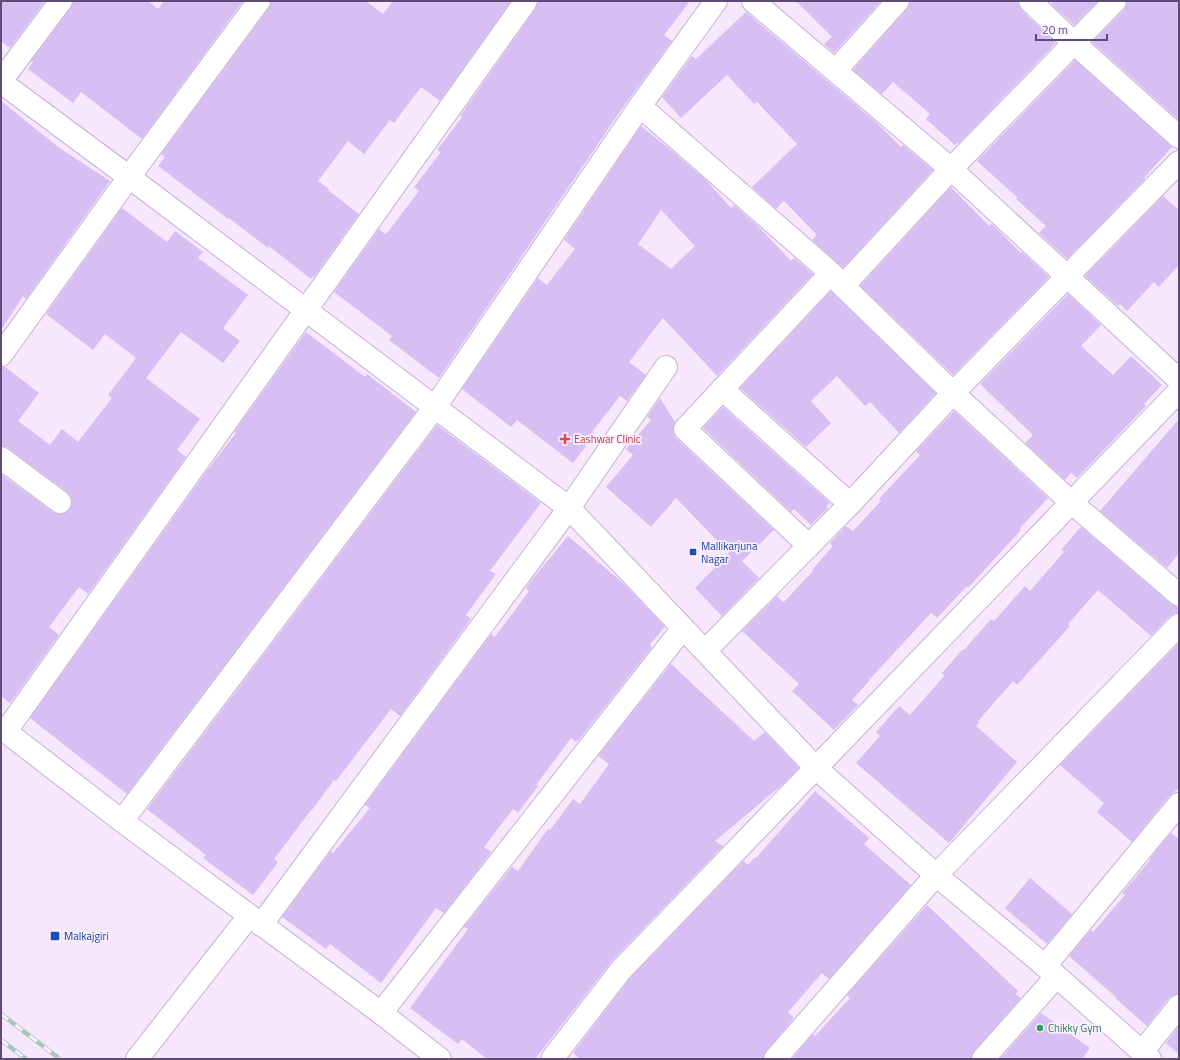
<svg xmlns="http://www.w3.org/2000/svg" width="1180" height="1060" viewBox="0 0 1180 1060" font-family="'Titillium Web',sans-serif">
<rect width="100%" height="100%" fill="#f6e7fd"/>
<g fill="#d7bef3" fill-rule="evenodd">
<path d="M1,1H45L10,48L1,41Z"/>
<path d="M73,1H148L158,9L164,1H243L142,139L81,92L73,103L28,69L33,62L31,61L71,8Z"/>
<path d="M271,1H366L383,14L393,1H511L440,101L421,87L394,123L390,120L364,154L348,141L318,181L329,189L328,190L359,214L314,277L313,276L311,279L269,246L268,248L229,218L228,219L158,166L165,157L161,154L269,8Z"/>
<path d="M538,1H690L664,35L672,41L621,110L439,378L389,340L392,336L334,292L379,229L385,234L387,233L419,191L414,187L441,152L437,150L462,117L460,116L536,8Z"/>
<path d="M796,1H881L834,53L824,44L832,37Z"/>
<path d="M910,1H1017L1021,10L1056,43L958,144L957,143L955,145L926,119L930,114L893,82L882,94L853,70L907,9Z"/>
<path d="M1054,1H1098L1074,25L1051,4Z"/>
<path d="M1127,1H1179V120L1092,42L1124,10L1127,4Z"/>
<path d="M746,12L877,123L901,147L903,145L933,170L843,268L812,240L817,235L784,201L776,209L752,187L797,144L757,102L754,104L727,75L681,118L662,97L692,56L696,59Z"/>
<path d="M1075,60L1172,147L1144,178L1145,179L1067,259L1039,233L1046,226L1016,199L1018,198L977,161Z"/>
<path d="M1,101L58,147L110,181L26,299L23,296L1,330Z"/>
<path d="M641,126L665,145L706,180L731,208L734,205L758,226L791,261L794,258L813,274L717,376L663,318L629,362L646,375L627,401L620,396L592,432L595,434L573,463L517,420L511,427L462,389L538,278L547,285L575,249L564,240ZM661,210L695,246L671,269L638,244Z"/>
<path d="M951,187L989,226L992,224L1021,253L1022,252L1049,277L953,375L860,286Z"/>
<path d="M1163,196L1179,210V265L1159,287L1154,282L1127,311L1120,304L1118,306L1085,276Z"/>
<path d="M122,208L167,242L175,231L203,252L198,258L248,295L223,328L240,341L223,363L181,332L146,378L200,419L177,450L186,457L88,594L79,587L49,627L59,635L10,703L1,696V474L53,512L59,514L65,513L70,509L72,503L71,497L67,492L8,448L1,446V367H5L39,393L18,421L50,445L62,429L78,442L112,398L108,395L136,358L105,334L93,350L46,314Z"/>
<path d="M831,291L936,393L899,433L870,402L865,406L837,376L811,401L831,423L806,447L740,388Z"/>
<path d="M1068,294L1101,325L1081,346L1113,375L1131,356L1162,385L1144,404L1146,406L1077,478L1071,473L1065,480L1025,443L1033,435L980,384Z"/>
<path d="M306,332L365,377L367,374L416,412L127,794L30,718L206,472L236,433L234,432Z"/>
<path d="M660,398L675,422L673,427V432L676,438L774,530L742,561L759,578L722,616L695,588L729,553L676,498L651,527L606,487L633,455L626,449L651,420L647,417Z"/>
<path d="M723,407L830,503L826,507L828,508L811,525L794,509L791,512L703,428Z"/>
<path d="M954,411L1048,498L1020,528L1021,530L968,588L967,586L937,618L931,613L869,680H870L852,700L858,705L834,730L792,691L799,684L742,631L777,596L783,602L786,600L813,571L812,570L833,546L830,543L846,526L853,531L881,501L879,499L920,455L916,451Z"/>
<path d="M1179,419V553L1167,568L1100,511Z"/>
<path d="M437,425L541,503L490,571L496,574L466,615L471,619L400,716L391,709L336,781L334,780L312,810H311L274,859L278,862L253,895L203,858L206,855L147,809Z"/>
<path d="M1081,527L1171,604L1177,607L1179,609V613H1175L1170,616L1151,636L1098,590L1068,624L1070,626L1017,685L1013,681L978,721L979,722L976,726L1017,762L949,843L856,763L880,736L876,732L899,706L910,715L944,676L942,673L963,649L964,650L991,619L994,621L1025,586L1030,591L1064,552L1061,550Z"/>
<path d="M568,536L624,584L665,627L650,644L652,647L578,741L577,740L576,742L571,738L536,785L538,786L518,813L513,809L484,847L491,852L444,913L436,908L381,983L330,944L326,949L282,917L331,851L333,853L370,808L365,805L491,634L495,637L529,591L526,588L530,582Z"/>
<path d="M1179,643V788L1169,796L1132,842L1097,812L1104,803L1060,765Z"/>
<path d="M671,664L754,741L765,732L799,768L783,784L715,841L723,846L612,961L535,1059H487L462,1039L458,1044L410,1008L468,929L464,927L512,867L518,871L548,829L550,830L573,799L580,804L609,764L598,756Z"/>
<path d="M815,791L869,838L864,844L911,885L829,979L822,973L788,1012L794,1018L766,1051L763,1059H580L573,1053L630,978L743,861L748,865L755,857L756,858Z"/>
<path d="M1171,833L1179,839V994L1174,995L1169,998L1147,1026L1116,999L1117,998L1069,956L1091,930L1093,932L1125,895L1122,893L1151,859L1150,858Z"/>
<path d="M1030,878L1072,914L1047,944L1005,908Z"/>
<path d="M927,905L1018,991L1015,994L1021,998L974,1051L971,1059H792L813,1034L815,1036L850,998L847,995Z"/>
<path d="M1041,1013L1090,1048L1082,1059H1000Z"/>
<path d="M1179,1026V1054L1166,1043Z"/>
</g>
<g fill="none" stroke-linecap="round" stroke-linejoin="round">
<defs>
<g id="street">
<path d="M753,1L951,169L1179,380"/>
<path d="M1030,1L1074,43L1179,137"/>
<path d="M1115,1L951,169L843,286L953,393L1072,503L1179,595"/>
<path d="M836,70L898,1"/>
<path d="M1,81L61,1"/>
<path d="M1,82L129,177L569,508L816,768L936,875L1045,966L1150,1059"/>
<path d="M640,106L831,273L841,284"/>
<path d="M1,355L129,177L259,1"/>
<path d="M722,389L850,504"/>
<path d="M1,458L60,502"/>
<path d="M809,546L685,429L831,273"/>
<path d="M705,651L850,504L953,393L1179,162"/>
<path d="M1,728L122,821L381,1013L440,1059"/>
<path d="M6,731L526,1"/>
<path d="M122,821L435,407L640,106L716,1"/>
<path d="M261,925L569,508L666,367"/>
<path d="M1045,966L1179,804"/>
<path d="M381,1013L683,628"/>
<path d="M1142,1052L1179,1006"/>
<path d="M137,1059L249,916"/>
<path d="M552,1059L621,970L1179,391"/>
<path d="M775,1059L936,875L1179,625"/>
<path d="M983,1059L1056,977"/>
</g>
</defs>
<use href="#street" stroke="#c4b2d4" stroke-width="24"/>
<use href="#street" stroke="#fff" stroke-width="22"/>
<defs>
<g id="rail">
<path d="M1,1014L60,1059"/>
<path d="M1,1040L26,1059"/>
</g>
</defs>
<use href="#rail" stroke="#a5c7ba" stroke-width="4.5"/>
<use href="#rail" stroke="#faeeff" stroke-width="3" stroke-dasharray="9" stroke-linecap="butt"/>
</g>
<path fill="#e0444e" stroke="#faeeff" stroke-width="1.5" d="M563 433h4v4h4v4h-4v4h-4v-4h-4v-4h4z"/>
<g fill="#1a4fb4" stroke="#faeeff" stroke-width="1.5">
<rect x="689" y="548" width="8" height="8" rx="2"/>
<rect x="50" y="931" width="10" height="10" rx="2"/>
</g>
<circle fill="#2e9e5b" stroke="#faeeff" stroke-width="1.5" cx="1040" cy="1028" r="4"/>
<g text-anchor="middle" stroke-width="3.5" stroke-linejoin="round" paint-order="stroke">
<g font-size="11" fill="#be3a42" stroke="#faeeff" text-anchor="start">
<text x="574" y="443">Eashwar Clinic</text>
</g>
<g font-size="11" fill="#164399" stroke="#faeeff" text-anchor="start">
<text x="701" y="550">Mallikarjuna<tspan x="701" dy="13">Nagar</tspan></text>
<text x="64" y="940">Malkajgiri</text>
</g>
<g font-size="11" fill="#27864d" stroke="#faeeff" text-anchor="start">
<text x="1048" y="1032">Chikky Gym</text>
</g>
</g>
<rect width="1180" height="1060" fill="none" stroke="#5e4b77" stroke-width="4"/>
<path d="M1036 34v6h71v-6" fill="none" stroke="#5e4b77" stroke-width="2"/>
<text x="1042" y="34" font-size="12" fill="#5e4b77" stroke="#faeeff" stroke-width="3" paint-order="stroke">20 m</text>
</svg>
